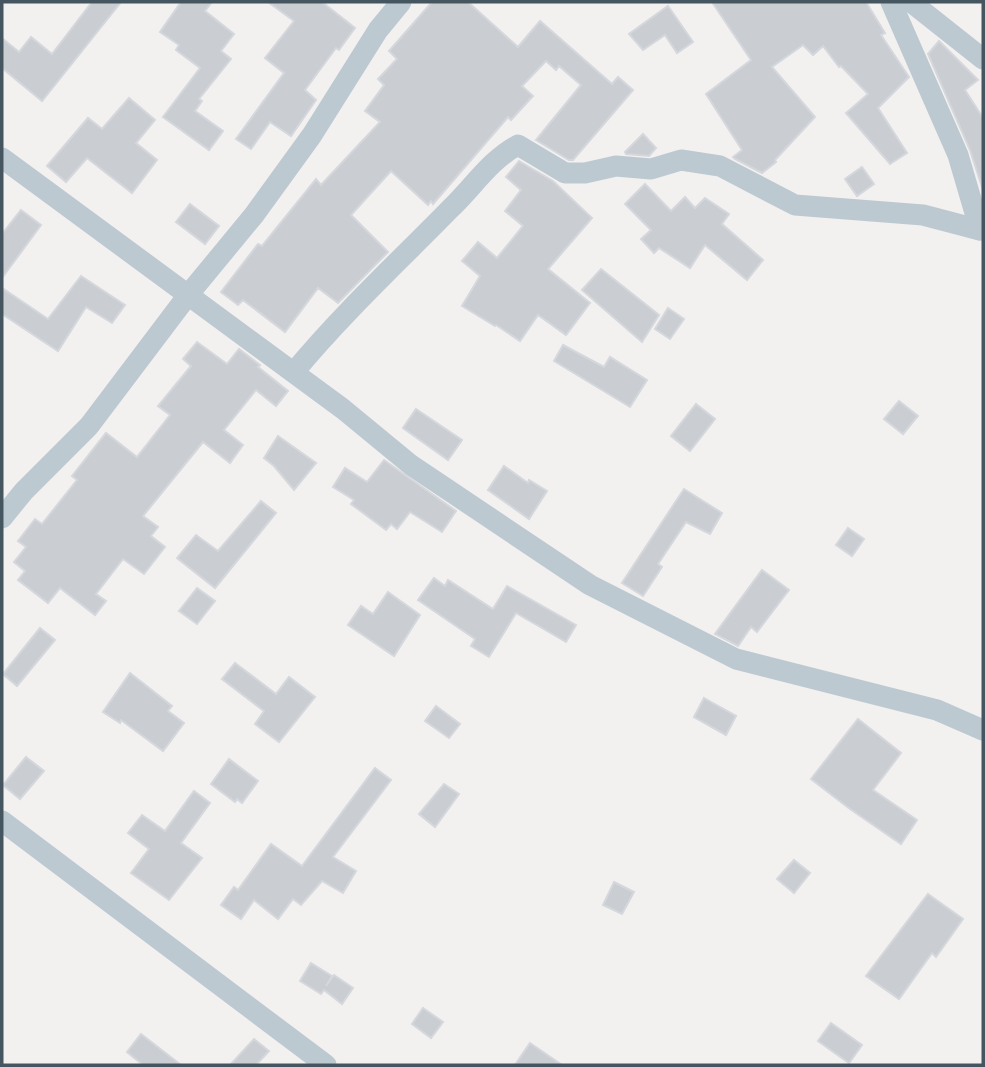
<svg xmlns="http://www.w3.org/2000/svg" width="985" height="1067" viewBox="0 0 985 1067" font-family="Manrope,sans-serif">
<rect width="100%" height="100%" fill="#f3f0f0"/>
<g fill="#caced3" stroke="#d4d7dc" stroke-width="2">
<path d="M92,2H121L42,101L2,68V38L19,52L31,37L52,54Z"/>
<path d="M181,2H212L205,11L234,34L221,51L231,59L199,99L202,101L195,111L223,131L209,150L163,117L200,68L176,50L179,45L160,32Z"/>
<path d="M268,2H322L355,28L339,50L336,48L305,90L316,100L291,136L270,122L251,149L236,139L284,73L265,58L294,21Z"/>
<path d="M432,2H468L518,47L540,21L612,84L618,77L633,90L573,160H569L536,140L581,85L559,66L556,70L546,61L522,86L533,96L511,120L508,117L433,204L431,201L428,205L391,171L351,215L388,252L338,303L318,288L285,332L243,300L238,305L221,292L258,244L262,246L316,179L321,185L380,122L365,111L384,85L378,79L397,59L389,51Z"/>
<path d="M712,2H866L885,33L881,35L909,77L878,108L907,153L890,164L846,113L868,94L841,66L839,67L823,46L813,55L803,45L772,67L815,117L775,160L776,162L762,173L735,159L733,157L742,150L706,94L751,60Z"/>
<path d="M668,6L693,42L677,53L665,35L643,50L629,34Z"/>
<path d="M939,41L978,80L965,90L983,118V190L970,150L928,54Z"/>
<path d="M129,98L155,120L136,143L157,160L132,193L87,158L66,182L47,166L88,118L102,129Z"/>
<path d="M643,134L656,148L649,156L626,154L625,152Z"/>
<path d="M519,161L553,181L592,218L548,269L590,303L566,335L538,315L520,341L496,325L495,326L462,306L480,276L462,261L478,242L497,258L523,226L505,211L521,190L506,177Z"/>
<path d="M862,167L874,184L857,196L845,179Z"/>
<path d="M645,184L671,211L685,197L695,208L705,198L729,214L722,224L763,260L747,280L705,245L690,268L659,248L654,253L641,239L651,230L625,204Z"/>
<path d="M190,204L219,226L205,244L176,222Z"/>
<path d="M21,210L41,225L2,278V234Z"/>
<path d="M601,269L659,315L642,342L582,290Z"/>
<path d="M81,276L125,305L112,323L86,307L58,351L2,314V288L48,319Z"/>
<path d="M668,308L684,319L670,339L655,329Z"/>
<path d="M197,342L227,364L239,349L260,365L258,367L288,391L276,406L256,390L224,430L243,445L230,463L203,442L143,516L158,527L151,536L165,547L144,574L123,559L96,594L106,601L95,615L60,588L48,603L18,580L25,571L14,562L26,547L18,541L35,519L42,524L77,480L72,476L106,433L137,457L170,415L158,406L191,366L183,359Z"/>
<path d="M563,345L604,367L610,357L647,380L630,407L554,361Z"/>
<path d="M899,401L918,416L903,434L884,419Z"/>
<path d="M696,404L715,419L690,451L671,436Z"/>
<path d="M416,409L462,440L448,460L403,428Z"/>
<path d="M278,436L316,463L294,490L274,466L264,458Z"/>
<path d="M384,460L456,511L442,532L410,512L397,529L391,524L386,530L351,504L354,500L333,487L345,468L367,482Z"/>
<path d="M504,466L528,483L529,480L547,491L529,519L488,490Z"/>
<path d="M684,489L722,513L710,534L686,522L658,564L662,567L643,596L622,583Z"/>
<path d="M261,501L276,513L215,588L177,558L196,535L218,551Z"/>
<path d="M848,528L864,539L852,556L836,545Z"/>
<path d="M762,570L789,590L757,632L751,627L738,646L715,634Z"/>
<path d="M434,578L445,586L448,580L493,609L507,586L576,625L566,642L516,613L489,657L471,646L475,639L418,600Z"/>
<path d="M197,588L215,601L197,624L179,611Z"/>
<path d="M388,592L420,615L394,656L348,625L361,606L373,614Z"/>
<path d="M40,628L55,640L17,686L3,674Z"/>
<path d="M235,663L276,694L289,677L315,697L279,742L255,724L264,711L222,679Z"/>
<path d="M130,673L172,706L168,711L184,723L163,751L121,720L120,723L103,712Z"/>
<path d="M704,698L736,716L726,735L694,717Z"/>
<path d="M436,706L460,724L449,738L425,721Z"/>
<path d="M858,719L901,753L873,790L917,820L901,844L850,809L811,779Z"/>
<path d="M26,757L44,771L20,799L3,785Z"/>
<path d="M229,759L258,781L242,803L237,799L235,802L211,784Z"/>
<path d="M375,768L391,780L333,857L356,871L343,893L322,881L301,905L293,899L278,919L254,900L241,919L221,905L234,887L238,890L271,844L302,866Z"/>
<path d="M444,784L459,794L435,827L419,814Z"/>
<path d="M194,791L210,803L181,843L202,858L169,900L131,873L149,849L128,833L142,815L165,831Z"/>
<path d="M794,860L810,873L794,893L777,879Z"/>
<path d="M614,882L634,892L622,914L603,905Z"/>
<path d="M928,894L963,919L936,957L932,953L899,999L866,976Z"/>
<path d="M311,963L332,976L326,986L334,975L353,988L342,1004L324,990L321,994L300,981Z"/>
<path d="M423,1008L443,1022L431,1038L412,1024Z"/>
<path d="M831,1023L862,1045L849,1063L818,1041Z"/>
<path d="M141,1034L181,1065H143L127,1052Z"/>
<path d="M254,1039L269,1051L256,1065H230Z"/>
<path d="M530,1043L562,1065H515Z"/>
</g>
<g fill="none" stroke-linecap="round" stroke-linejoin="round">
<g stroke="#bcc9d1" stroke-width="21">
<path d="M891,2L958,155L980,230"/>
<path d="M911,2L983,59"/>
<path d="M2,158L343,409L411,465L590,585L736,659L937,710L983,730"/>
<path d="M294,372C342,314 398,262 451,208C473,187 491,159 518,145L565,173H585L616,166L651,169L681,160L720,166L795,205L923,215L980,230L983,228"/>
<path d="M2,518L24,491L89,426L188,295L254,215L312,135L378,30L401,2"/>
<path d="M2,821L326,1065"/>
</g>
</g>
<rect width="985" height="1067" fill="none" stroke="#465660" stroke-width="7"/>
</svg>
